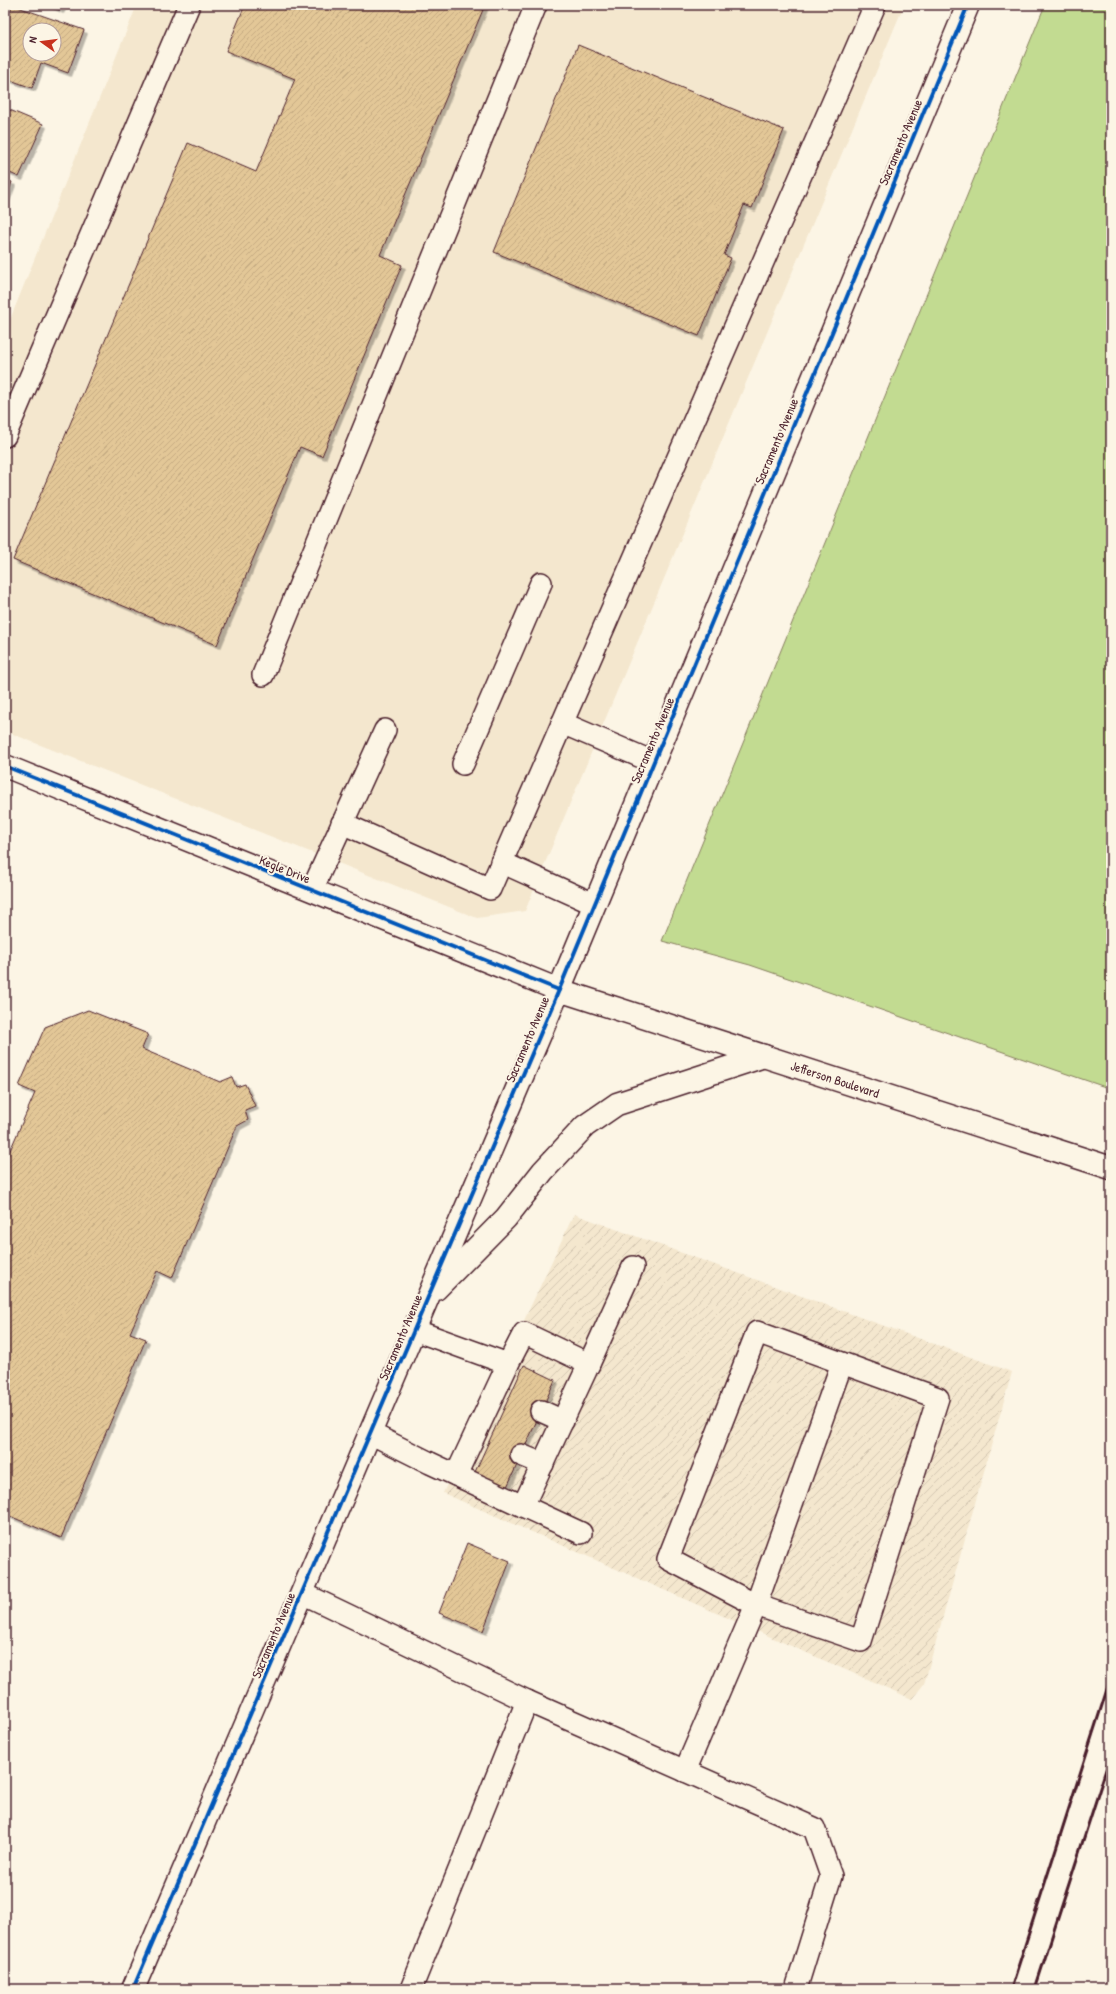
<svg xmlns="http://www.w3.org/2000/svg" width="1116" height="1994" viewBox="0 0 1116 1994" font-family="'Patrick Hand',sans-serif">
<defs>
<pattern id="industrial-furrows" width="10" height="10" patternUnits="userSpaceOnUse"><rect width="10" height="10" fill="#f4e7ce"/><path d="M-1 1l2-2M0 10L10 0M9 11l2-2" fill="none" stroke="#d3c6b1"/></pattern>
<pattern id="building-hatch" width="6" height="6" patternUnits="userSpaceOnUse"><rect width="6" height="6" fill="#e3c797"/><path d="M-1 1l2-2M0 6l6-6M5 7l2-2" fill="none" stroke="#c4aa82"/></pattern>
<filter id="shadow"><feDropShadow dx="3.5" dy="3.5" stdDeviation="0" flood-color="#0004"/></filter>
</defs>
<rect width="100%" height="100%" fill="#fcf5e5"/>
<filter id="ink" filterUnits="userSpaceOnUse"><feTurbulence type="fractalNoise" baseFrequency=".025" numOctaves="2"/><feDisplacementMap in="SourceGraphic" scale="8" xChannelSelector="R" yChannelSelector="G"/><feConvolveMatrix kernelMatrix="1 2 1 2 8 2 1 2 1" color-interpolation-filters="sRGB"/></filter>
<g filter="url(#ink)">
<path fill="#f4e7ce" d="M137,5H904L525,911L477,918L5,731V332Z"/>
<path fill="url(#industrial-furrows)" d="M574,1214L1012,1372L924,1684L912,1699L443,1493Z"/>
<path fill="#c2db91" stroke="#867d5e" d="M1045,5H1111V1089L750,965L662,941Z"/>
<g fill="url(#building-hatch)" stroke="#4a1f2b" fill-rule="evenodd" filter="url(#shadow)">
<path d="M12,5L84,30L68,73L41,63L32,88L5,78V17L8,18ZM30,30H54V54H30Z"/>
<path d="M49,5H63L60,10Z"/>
<path d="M245,5H485L380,255L402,265L322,456L300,447L217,645L13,560L188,143L256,172L295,79L226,51Z"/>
<path d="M578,45L784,130L752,208L744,205L724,255L731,258L699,336L494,252Z"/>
<path d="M5,108L43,124L19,177L5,171Z"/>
<path d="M5,180L12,182L5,201Z"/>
<path d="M88,1010L148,1034L142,1049L220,1082L232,1077L236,1087L245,1084L255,1106L245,1110L248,1120L237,1126L172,1278L157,1271L130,1333L146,1339L61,1538L5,1514V1162L35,1093L19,1086L45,1027Z"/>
<path d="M524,1365L555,1380L507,1487L475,1472Z"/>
<path d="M467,1543L510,1561L483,1631L439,1613Z"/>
</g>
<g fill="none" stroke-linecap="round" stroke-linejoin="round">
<defs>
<g id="service">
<path d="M5,436L189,5"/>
<path d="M263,675L536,5"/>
<path d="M562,723L653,762"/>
<path d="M463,764L541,583"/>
<path d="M342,823L490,889L875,5"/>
<path d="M501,862L594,904"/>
<path d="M312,890L385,730"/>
<path d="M414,1330L508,1364L524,1333L589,1364L523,1506"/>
<path d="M589,1364L633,1267"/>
<path d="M541,1411L563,1421"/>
<path d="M370,1433L430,1463L581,1533"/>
<path d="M521,1455L543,1464"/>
<path d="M456,1475L508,1364"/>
<path d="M302,1593L527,1701L814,1828L831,1876L796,1989"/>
<path d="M685,1771L756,1605L861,1641L938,1398L757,1332L668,1559L756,1605L842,1363"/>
<path d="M411,1989L527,1701"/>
</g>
<path id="tertiary" d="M5,766L559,990"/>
<g id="secondary">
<path d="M559,990L1111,1168"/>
<path d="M436,1289L506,1218L543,1171L585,1126L617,1104L764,1056"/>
<path d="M133,1989L559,990L968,5"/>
</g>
</defs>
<use href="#service" stroke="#4a1f2b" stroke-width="24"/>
<use href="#tertiary" stroke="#4a1f2b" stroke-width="25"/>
<use href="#secondary" stroke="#4a1f2b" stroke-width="25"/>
<use href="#service" stroke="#fcf5e5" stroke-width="21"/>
<use href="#tertiary" stroke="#fcf5e5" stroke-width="22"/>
<use href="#secondary" stroke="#fcf5e5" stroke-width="22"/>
<g stroke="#4a1f2b" stroke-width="3">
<path d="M1011,1989L1111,1677"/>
<path d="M1035,1989L1111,1754"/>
</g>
<defs>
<g id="cycleway">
<path d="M5,766L559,990"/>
<path d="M133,1989L559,990L968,5"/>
</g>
</defs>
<use href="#cycleway" stroke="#fcf5e5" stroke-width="6"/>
<use href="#cycleway" stroke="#0057b8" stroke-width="4"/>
</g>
</g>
<g text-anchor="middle" stroke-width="4" stroke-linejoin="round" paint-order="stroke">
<g font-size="13" fill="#4a1f2b" stroke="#fcf5e5">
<text transform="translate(900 142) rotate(-67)" y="5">Sacramento Avenue</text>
<text transform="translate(776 441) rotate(-67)" y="5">Sacramento Avenue</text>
<text transform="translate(652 740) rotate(-67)" y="5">Sacramento Avenue</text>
<text transform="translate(285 869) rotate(22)" y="5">Kegle Drive</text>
<text transform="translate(527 1039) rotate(-67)" y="5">Sacramento Avenue</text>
<text transform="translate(835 1079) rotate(18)" y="5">Jefferson Boulevard</text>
<text transform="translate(400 1337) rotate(-67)" y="5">Sacramento Avenue</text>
<text transform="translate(273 1635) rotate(-67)" y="5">Sacramento Avenue</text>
</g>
</g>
<rect width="1116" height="1994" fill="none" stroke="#fcf5e5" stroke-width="20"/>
<rect x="10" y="10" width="1096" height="1974" fill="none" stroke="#4a1f2b" stroke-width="1.5" filter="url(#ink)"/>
<g transform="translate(42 42) rotate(284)"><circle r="19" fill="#fcf5e5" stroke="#b59f9b"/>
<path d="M0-3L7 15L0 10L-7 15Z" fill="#c8321e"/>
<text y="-6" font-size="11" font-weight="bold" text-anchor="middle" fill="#4a1f2b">N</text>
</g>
</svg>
